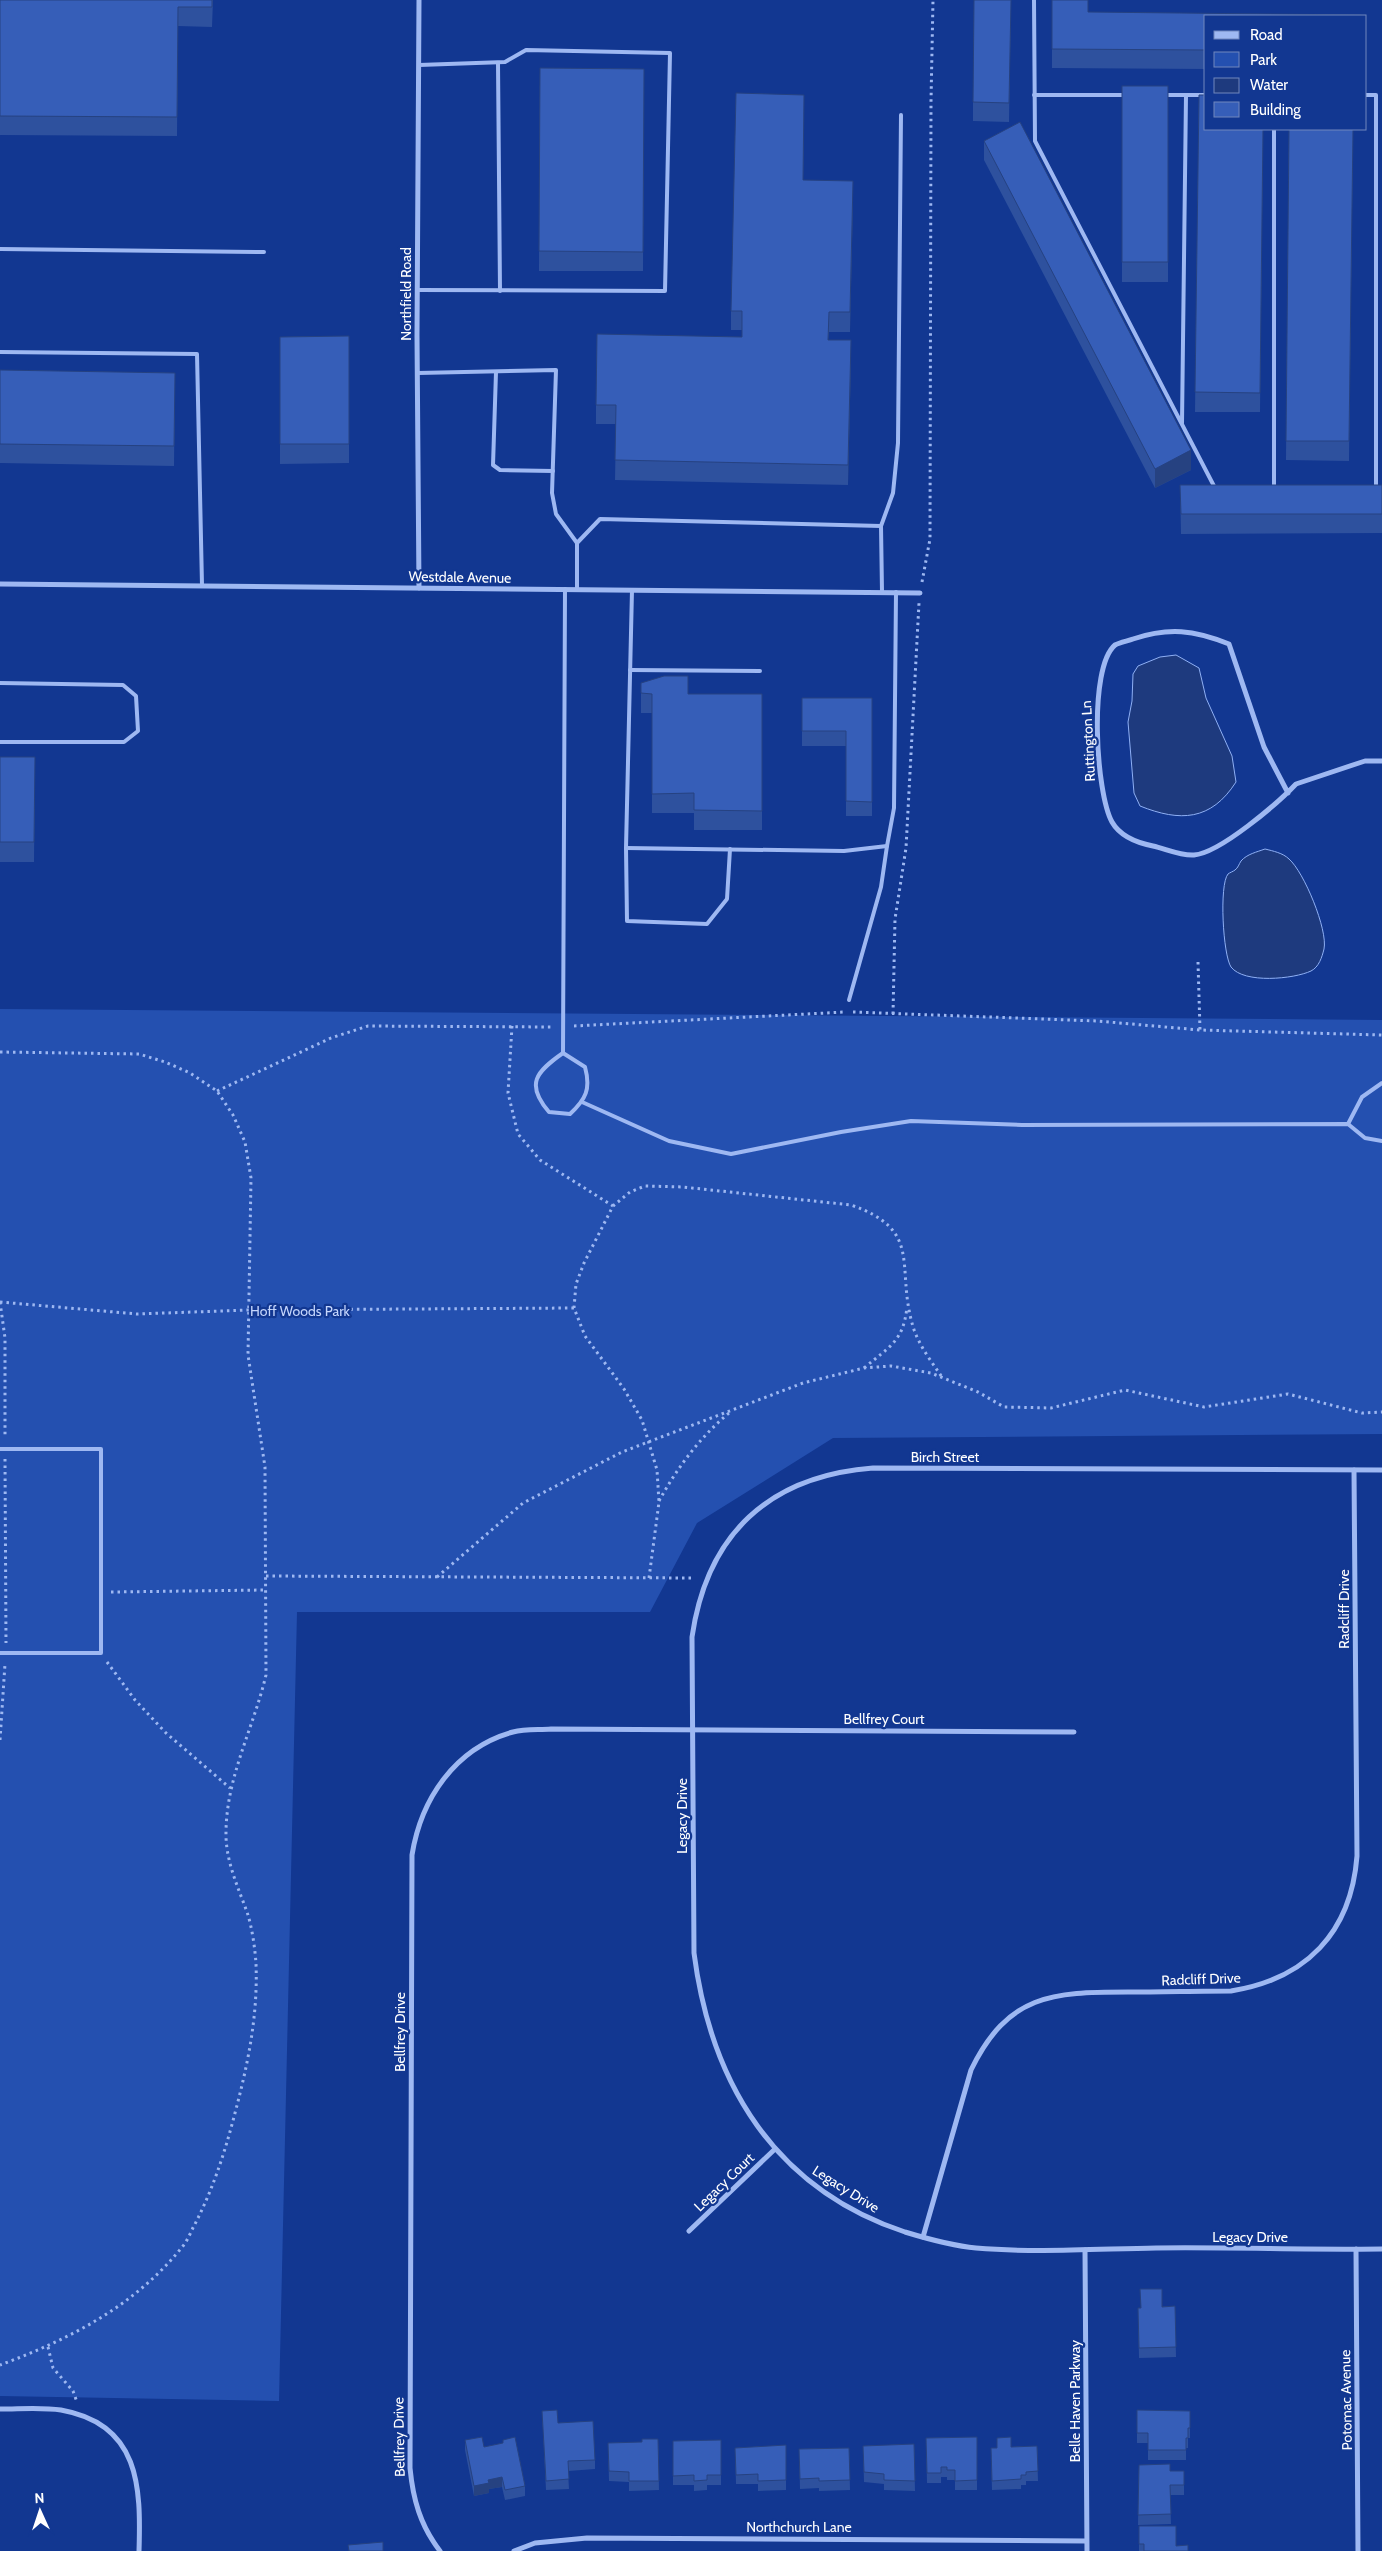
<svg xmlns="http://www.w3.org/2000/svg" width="1382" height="2551" viewBox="0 0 1382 2551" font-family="Cabin,sans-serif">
<rect width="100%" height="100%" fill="#123791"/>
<path fill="#2450b0" d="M0,1009L1382,1020V1434L833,1438L697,1523L650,1612H297L279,2401L0,2396Z"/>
<g fill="#1e3a7e" stroke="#8fb0f5">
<path d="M1176,655L1199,668L1206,698L1232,756L1236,782C1211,821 1180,822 1140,806L1134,793L1128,722L1132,701L1133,674L1138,666L1160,657Z"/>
<path d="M1265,849C1273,851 1283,853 1289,859C1304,872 1328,930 1324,949C1322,957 1319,967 1311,971C1294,979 1244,984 1231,967C1223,955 1219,885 1228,874C1229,873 1234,871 1235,870C1238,868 1239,864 1241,861C1247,854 1257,852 1265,849Z"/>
</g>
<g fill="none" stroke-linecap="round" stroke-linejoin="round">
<g stroke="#9eb8f2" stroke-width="3" stroke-dasharray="2.5 4" stroke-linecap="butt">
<path d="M922,582L930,539L931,101L933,0"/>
<path d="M1198,962L1200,1030"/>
<path d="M853,1012L1097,1021L1200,1030L1382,1035"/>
<path d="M893,1014L895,919L906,848L919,603"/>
<path d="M512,1026L508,1093L518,1134L540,1160L613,1206"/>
<path d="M574,1026L845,1012"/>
<path d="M0,1052L139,1054L165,1062L190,1073L217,1091L233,1115L245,1142L251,1178L248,1355L265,1467L266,1675C253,1730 225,1779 226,1837C227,1864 238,1887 247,1912C252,1927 255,1948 256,1964C258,2015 248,2064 235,2113C225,2152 213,2189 195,2224C191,2231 188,2240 183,2246C135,2306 70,2339 0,2365"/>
<path d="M217,1091L331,1038L368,1026L553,1027"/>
<path d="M0,1302L137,1314L249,1310L574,1308"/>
<path d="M0,1302L5,1338V1438"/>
<path d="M864,1368C890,1346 903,1342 907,1307"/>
<path d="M5,1459L6,1643"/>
<path d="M659,1501C677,1468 700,1437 729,1413"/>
<path d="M266,1576L695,1578"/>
<path d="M437,1577L523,1503L622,1452L803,1383L864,1368L891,1366L931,1373L978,1392L1004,1407L1051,1408L1125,1390L1204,1407L1288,1394L1362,1413L1382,1412"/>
<path d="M649,1578L659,1502L657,1470L642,1420L624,1389L585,1336L574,1308L576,1284L584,1263L613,1206L630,1192L645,1186L683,1187L851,1205C923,1230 896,1265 912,1323C917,1343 931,1361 942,1377"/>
<path d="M111,1592L265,1590"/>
<path d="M107,1662L135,1700L166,1733L230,1788"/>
<path d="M0,1740L5,1664"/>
<path d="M48,2347L53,2368L73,2391L77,2402"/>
</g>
<g stroke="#9eb8f2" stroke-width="4">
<path d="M1034,0L1035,141L1215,488"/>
<path d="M498,63L500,291"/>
<path d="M1034,95H1127"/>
<path d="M1164,95H1206"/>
<path d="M1366,95H1376V488"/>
<path d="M0,249L264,252"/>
<path d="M418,290L665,291L670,53L526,50L505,62L419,65"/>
<path d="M0,352L197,354L202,585"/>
<path d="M496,372L493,465L500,470L553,471"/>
<path d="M418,373L556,370L552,493L556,514L577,543V590"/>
<path d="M1182,423L1186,95"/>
<path d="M1274,488V129"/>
<path d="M881,526L893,493L898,443L901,115"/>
<path d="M577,543L600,519L881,526L882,592"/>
<path d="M632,590L626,848L627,921L707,924L727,899L730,849"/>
<path d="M630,670L760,671"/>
<path d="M0,683L123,685L136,696L138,731L124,742H0"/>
<path d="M626,848L844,851L887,846L894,808L896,592"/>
<path d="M849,1000L881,887L887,846"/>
<path d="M563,1053L585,1067C591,1089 586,1099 570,1114L549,1112C525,1084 536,1072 563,1053L565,589"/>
<path d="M582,1102L669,1141L731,1154L841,1132L911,1121L1022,1125L1348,1124L1365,1138L1382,1141"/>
<path d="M1348,1124L1362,1097L1382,1083"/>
<path d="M0,1449H101V1653H0"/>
</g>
<g stroke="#9eb8f2" stroke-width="5">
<path d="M419,0L417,336L419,588"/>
<path d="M0,584L920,593"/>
<path d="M1288,793L1264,747L1229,644C1194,630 1169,627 1133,639C1128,641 1120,642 1115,645C1088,668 1096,793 1112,822C1120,836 1138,843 1153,846C1166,849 1181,856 1194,855C1220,853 1278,803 1296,784L1365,761H1382"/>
<path d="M1382,1470L873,1468C769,1476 707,1534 692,1637L694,1953C711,2084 775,2189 905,2232C928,2239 953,2246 976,2248C1035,2253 1096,2249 1156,2248C1231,2247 1307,2250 1382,2249"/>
<path d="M689,2231L775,2149"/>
<path d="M923,2237L971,2070C1008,1994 1052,1992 1128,1992C1163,1992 1197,1991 1231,1991C1306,1979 1351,1933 1357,1856L1354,1470"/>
<path d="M1356,2249L1358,2551"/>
<path d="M1085,2250L1087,2551"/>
<path d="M0,2409C20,2409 42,2407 61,2410C140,2424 141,2487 139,2551"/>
<path d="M440,2551C420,2525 413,2499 410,2468L412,1855C421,1799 455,1748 513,1732C525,1729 538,1730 551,1729L1074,1732"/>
<path d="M514,2551L535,2543L587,2538L1086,2541"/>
</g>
</g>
<g fill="#2e519e">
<path d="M0,0H213L212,27L178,26L177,136L0,135Z"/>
<path d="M1011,0L1009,122L973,121V102Z"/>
<path d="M1052,0L1088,12L1206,16V69L1052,68Z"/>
<path d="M540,68L644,69L643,271H539Z"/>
<rect x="1122" y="86" width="46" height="196"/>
<path d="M1199,95L1263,129L1260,412H1195Z"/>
<path d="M804,114L803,180L853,200L850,332H829L828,340L851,360L848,485L615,480L616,424H596V405L742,337V330H731V311Z"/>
<path d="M1289,129H1353L1349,461L1286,460Z"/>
<path d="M984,141L1191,470L1155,488L984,160Z"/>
<path d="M349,336V463L280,464V337Z"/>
<path d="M0,370L175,373L174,466L0,463Z"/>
<path d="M1180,485H1382V533L1181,534Z"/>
<path d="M641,683L688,694H762V830H694V813H652V713H641Z"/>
<path d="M802,698H872V816H846V746H802Z"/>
<path d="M0,757H35L34,862H0Z"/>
<path d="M1175,2306L1176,2357L1139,2358L1138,2308Z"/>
<path d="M1137,2410L1190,2411V2438H1188V2448H1186V2460H1148V2443H1137Z"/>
<path d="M542,2411L558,2423L595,2460V2469L568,2471L569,2489L546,2490Z"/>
<path d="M977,2437V2490H955V2480H947V2477H941V2483H927L926,2438Z"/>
<path d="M997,2438L1011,2447L1037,2446L1038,2481H1026V2485H1021V2489L992,2490L991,2458L997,2448Z"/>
<path d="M658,2439L659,2490L629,2491V2482L609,2481L608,2443L642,2442Z"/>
<path d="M465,2440L484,2447L503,2443V2440L525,2486V2496L505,2500L502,2487L489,2489V2493L474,2496L465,2450Z"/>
<path d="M721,2440V2485H707V2490L694,2491V2485H673V2441Z"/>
<path d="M914,2444L915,2491L884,2490V2484L864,2482L863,2446Z"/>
<path d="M786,2445V2490L758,2491V2484H736L735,2448Z"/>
<path d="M849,2448L850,2490L819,2491V2488L800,2489L799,2449Z"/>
<path d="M1139,2465L1170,2471H1184V2495H1170L1171,2524L1138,2525Z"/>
<path d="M1139,2526L1176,2546L1188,2551H1139Z"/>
</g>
<g fill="#264281">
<path d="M853,181V200L850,332V312Z"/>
<path d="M851,340V360L848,485V465Z"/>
<path d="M1191,450V470L1155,488V469Z"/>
<path d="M502,2477V2487L489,2489V2493L474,2496V2486L488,2480Z"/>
</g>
<g fill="#365eb8" stroke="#264281">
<path d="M0,0H212V7H178L177,117L0,116Z"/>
<path d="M974,0H1011L1009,103L973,102Z"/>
<path d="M1052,0H1088V12L1361,15V16H1206V50L1052,49Z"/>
<path d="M540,68L644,69L643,252L539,251Z"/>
<rect x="1122" y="86" width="46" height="176"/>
<path d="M736,93L804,95L803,180L853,181L850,312H829L828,340H851L848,465L615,460L616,405H596L597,334L742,337V311H731Z"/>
<path d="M1199,95H1206V129H1263L1260,393L1195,392Z"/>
<path d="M1020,122L1191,450L1155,469L984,141Z"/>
<path d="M1289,129H1353L1349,441H1286Z"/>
<path d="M349,336V444H280V337Z"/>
<path d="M0,370L175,373L174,446L0,444Z"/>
<path d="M1180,485H1382V514H1181Z"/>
<path d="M664,676H688V694H762V811L694,810V793L652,794V694L641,693V683Z"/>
<path d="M802,698H872V802L846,801V731H802Z"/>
<path d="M0,757H35L34,842H0Z"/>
<path d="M1140,2289H1162V2307L1175,2306L1176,2347L1139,2348L1138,2308H1141Z"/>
<path d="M557,2410L558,2423L593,2421L595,2460L568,2461L569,2479L546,2481L542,2411Z"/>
<path d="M1137,2410L1190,2411V2428H1188V2438H1186V2450H1148V2433H1137Z"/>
<path d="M482,2437L484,2447L503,2443V2440L515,2437L525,2486L505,2490L502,2477L488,2480L489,2483L474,2486L465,2440Z"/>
<path d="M977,2437V2480L955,2481V2470H947V2467H941V2473H927L926,2438Z"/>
<path d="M1011,2437V2447L1037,2446L1038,2471L1026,2472V2475H1021V2479L992,2481L991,2448H997V2438Z"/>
<path d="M642,2439H658L659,2481H629V2472L609,2471L608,2443L642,2442Z"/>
<path d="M721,2440V2475H707V2480L694,2481V2475L673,2476V2441Z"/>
<path d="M914,2444L915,2481L884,2480V2474L864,2472L863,2446Z"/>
<path d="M786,2445V2480L758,2481V2474L736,2475L735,2448Z"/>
<path d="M849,2448L850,2480L819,2481V2478L800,2479L799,2449Z"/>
<path d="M1170,2464V2471H1184V2485H1170L1171,2514L1138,2515L1139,2465Z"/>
<path d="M1139,2526H1176V2546L1188,2545V2551H1144V2544H1139Z"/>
<path d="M383,2542V2551H349L348,2545Z"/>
</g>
<g text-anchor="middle" stroke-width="4.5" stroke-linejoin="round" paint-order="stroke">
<g font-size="14" fill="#fff" stroke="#123791">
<text transform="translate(406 294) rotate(-90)" y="5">Northfield Road</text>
<text transform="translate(460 577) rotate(1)" y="5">Westdale Avenue</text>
<text transform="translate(1088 741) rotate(-93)" y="5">Ruttington Ln</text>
<text x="945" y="1462">Birch Street</text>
<text transform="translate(1344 1609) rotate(-90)" y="5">Radcliff Drive</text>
<text x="884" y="1724">Bellfrey Court</text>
<text transform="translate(682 1816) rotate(-90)" y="5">Legacy Drive</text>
<text transform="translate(1201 1979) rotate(-2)" y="5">Radcliff Drive</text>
<text transform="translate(400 2032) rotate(-90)" y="5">Bellfrey Drive</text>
<text transform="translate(724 2182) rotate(-44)" y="5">Legacy Court</text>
<text transform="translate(846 2189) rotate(32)" y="5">Legacy Drive</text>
<text x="1250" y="2242">Legacy Drive</text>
<text transform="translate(1346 2400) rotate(-91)" y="5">Potomac Avenue</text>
<text transform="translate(1075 2401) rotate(-90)" y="5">Belle Haven Parkway</text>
<text transform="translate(399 2437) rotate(-91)" y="5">Bellfrey Drive</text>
<text x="799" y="2532">Northchurch Lane</text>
</g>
<g font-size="14" fill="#c5d6fd" stroke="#123791">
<text x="300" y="1316">Hoff Woods Park</text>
</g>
</g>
<rect x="1204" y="15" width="162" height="115" fill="#123791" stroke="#7187bd"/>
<rect x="1214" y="31" width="25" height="8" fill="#9eb8f2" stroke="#7187bd"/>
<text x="1250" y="40" font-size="15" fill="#ffffff">Road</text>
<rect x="1214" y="52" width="25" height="15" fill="#2450b0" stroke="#7187bd"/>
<text x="1250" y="65" font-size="15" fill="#ffffff">Park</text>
<rect x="1214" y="78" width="25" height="15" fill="#1e3a7e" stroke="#7187bd"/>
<text x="1250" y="90" font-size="15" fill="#ffffff">Water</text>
<rect x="1214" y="102" width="25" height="15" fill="#365eb8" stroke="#7187bd"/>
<text x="1250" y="115" font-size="15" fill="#ffffff">Building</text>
<g transform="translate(40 2511) rotate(357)" stroke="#123791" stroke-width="4" paint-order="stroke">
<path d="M0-4L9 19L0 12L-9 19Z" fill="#ffffff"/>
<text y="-8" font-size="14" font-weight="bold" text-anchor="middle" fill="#ffffff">N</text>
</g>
</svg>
